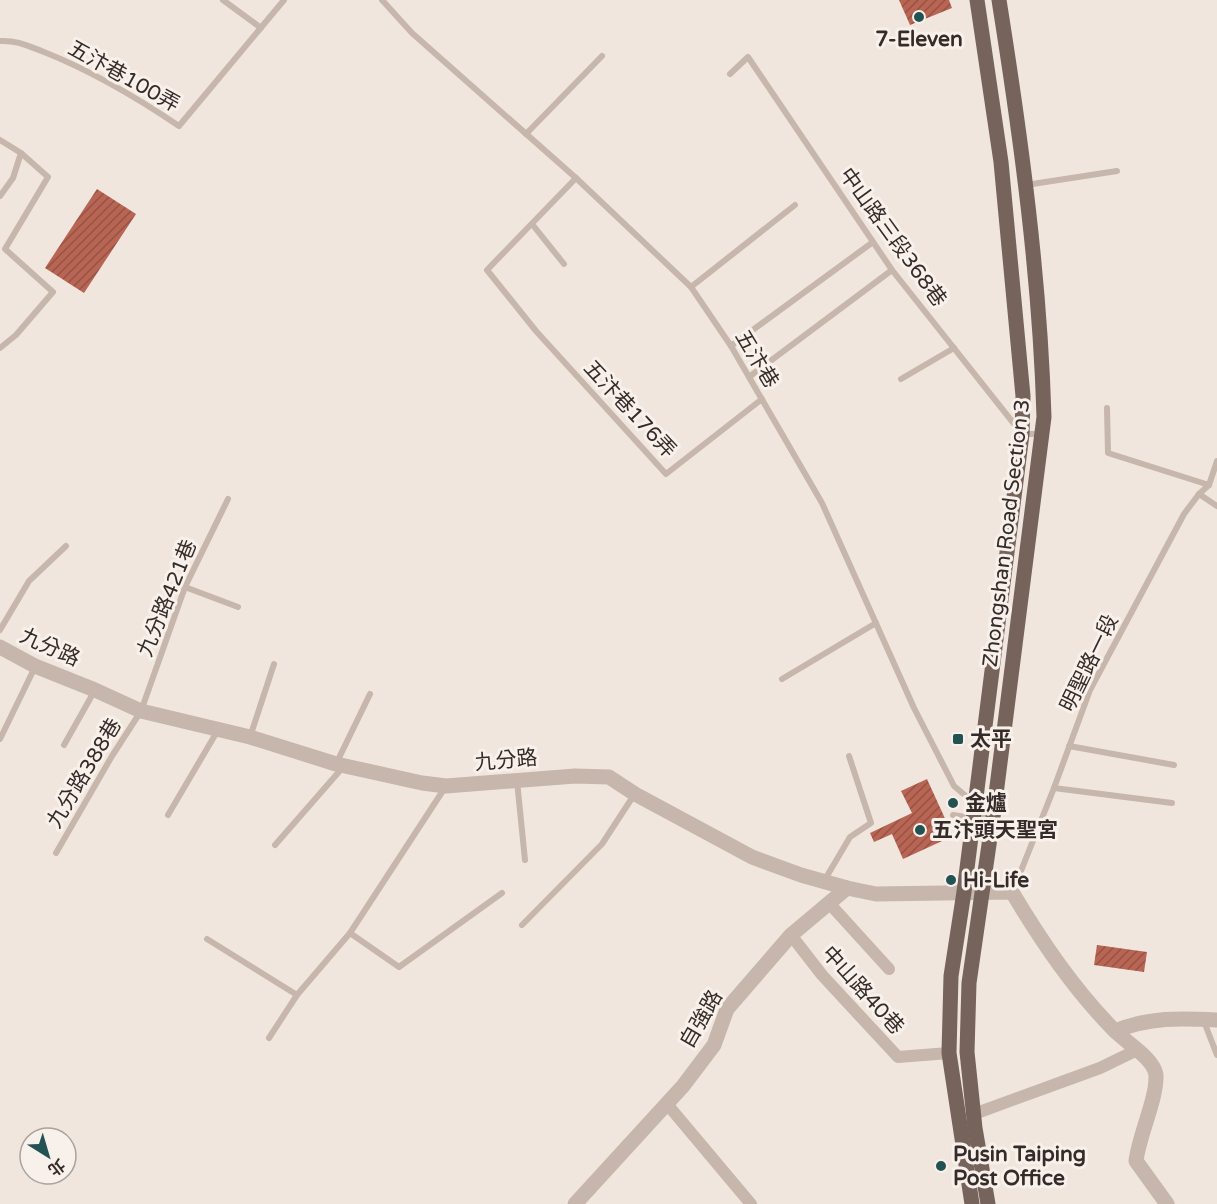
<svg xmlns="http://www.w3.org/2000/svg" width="1217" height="1204" viewBox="0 0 1217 1204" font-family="'Varela Round','Noto Sans TC',sans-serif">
<defs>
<pattern id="building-hatch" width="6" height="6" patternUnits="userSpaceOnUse" patternTransform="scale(1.5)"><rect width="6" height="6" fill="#b86553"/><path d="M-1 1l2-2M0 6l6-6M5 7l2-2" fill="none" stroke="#965345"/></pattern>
</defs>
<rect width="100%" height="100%" fill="#f0e6de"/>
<g fill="url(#building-hatch)">
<path d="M899,0H949L952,8L910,25Z"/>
<path d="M97,189L136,214L84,293L45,268Z"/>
<path d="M927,779L953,836L903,859L892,834L874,842L870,833L912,813L901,791Z"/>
<path d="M1097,945L1147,952L1144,972L1094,965Z"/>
</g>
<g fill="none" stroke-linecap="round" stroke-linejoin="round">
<g stroke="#c6b6ab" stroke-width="6">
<path d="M223,0L261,28"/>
<path d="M382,0L412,33L576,178L691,287L731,346L822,503L914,708L954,786L974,803L994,810"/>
<path d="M0,41C17,40 28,46 44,52C92,71 136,97 179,126L284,0"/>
<path d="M730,74L748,57L892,270L1022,434H1041"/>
<path d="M526,134L602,56"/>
<path d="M0,140L21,153L48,177L5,249L53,292L16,335L0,348"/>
<path d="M576,178L487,270L536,331L666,474L762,399"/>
<path d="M1026,185L1117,171"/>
<path d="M0,196L13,178L21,153"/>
<path d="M532,224L564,264"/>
<path d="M691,287L795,205"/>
<path d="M731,346L873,242"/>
<path d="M749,377L892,270"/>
<path d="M901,379L954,348"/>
<path d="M1107,408L1108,453L1209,485"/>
<path d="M1199,494L1217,506"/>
<path d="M185,587L238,607"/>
<path d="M0,630L29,581L66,546"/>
<path d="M782,679L876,623"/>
<path d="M250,737L274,664"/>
<path d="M0,739L35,667"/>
<path d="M64,745L95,690"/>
<path d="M1069,746L1174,765"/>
<path d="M336,764L370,694"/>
<path d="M517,781L525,860"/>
<path d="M1054,788L1172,803"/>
<path d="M168,815L218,730"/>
<path d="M953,815L972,818L993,811"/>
<path d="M275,845L344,766"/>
<path d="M56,853L112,756L141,711L185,587L228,499"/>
<path d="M824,881L850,837L871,823L849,756"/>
<path d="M1013,891L1054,788L1090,690L1184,514L1199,494L1209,485L1217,461"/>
<path d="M522,925L602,844L634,795"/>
<path d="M350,933L399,967L502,893"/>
<path d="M207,939L297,995"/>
<path d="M1203,1019L1217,1055"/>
<path d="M269,1038L297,995L350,933L446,786"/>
</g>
<g stroke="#c6b6ab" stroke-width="12">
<path d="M829,903L889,969"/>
<path d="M791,935L822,975L898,1057L949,1053"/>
<path d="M667,1104L751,1204"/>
<path d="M974,1114L1100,1068L1137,1050"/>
</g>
<g stroke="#c6b6ab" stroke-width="15">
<path d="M0,647L35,666L95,690L141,711L250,737L336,764L422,783L446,786L575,776L609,777L635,794L752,857L801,875L847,888L876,894L1012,892C1042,942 1073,988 1113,1029C1125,1042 1154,1058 1156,1075C1157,1099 1139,1135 1136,1161L1167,1204"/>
<path d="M1115,1031C1150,1017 1180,1018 1217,1020"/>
<path d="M575,1204L683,1086L714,1045L727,1009L791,935L847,888"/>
</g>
<g stroke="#75635c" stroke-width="15">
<path d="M972,1204L949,1053L951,976L964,892L1022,434L1023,396L1001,162L977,0"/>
<path d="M988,1204L975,1128L967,1052L969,983L994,810L1044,417C1040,278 1021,138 999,0"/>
</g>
</g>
<g fill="#235252" stroke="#f8f0ea" stroke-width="2">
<circle cx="919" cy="17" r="6"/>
<rect x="952" y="733" width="12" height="12" rx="3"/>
<circle cx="953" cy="803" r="6"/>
<circle cx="920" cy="830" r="6"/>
<circle cx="951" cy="880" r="6"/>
<circle cx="941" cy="1166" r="6"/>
</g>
<g text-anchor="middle" stroke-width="6" stroke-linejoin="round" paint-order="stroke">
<g font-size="21" font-weight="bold" fill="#352c29" stroke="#f8f0ea" text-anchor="start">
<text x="919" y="46" text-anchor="middle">7-Eleven</text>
<text x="970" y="746">太平</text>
<text x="965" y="810">金爐</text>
<text x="932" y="837">五汴頭天聖宮</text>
<text x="963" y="887">Hi-Life</text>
<text x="953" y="1161">Pusin Taiping<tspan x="953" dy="24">Post Office</tspan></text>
</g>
<g font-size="21" fill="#352c29" stroke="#f8f0ea">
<text transform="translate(124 76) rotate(29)" y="7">五汴巷100弄</text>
<text transform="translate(893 237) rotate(54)" y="7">中山路三段368巷</text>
<text transform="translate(757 359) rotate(59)" y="7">五汴巷</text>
<text transform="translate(630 409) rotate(47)" y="7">五汴巷176弄</text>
<text transform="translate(1006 533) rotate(-83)" y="7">Zhongshan Road Section 3</text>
<text transform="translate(167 598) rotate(-68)" y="7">九分路421巷</text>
<text transform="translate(50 647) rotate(24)" y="7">九分路</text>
<text transform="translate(1089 663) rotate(-64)" y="7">明聖路一段</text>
<text transform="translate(506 760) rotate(-5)" y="7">九分路</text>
<text transform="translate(84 773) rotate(-59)" y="7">九分路388巷</text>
<text transform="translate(863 990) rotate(48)" y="7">中山路40巷</text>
<text transform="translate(701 1019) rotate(-60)" y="7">自強路</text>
</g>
</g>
<g transform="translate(48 1156) rotate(143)"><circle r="28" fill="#f8f0ea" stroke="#aaa29d" stroke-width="1.5"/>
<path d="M0-4.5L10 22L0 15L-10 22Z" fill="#235252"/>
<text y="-9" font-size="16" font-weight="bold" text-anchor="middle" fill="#352c29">北</text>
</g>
</svg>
